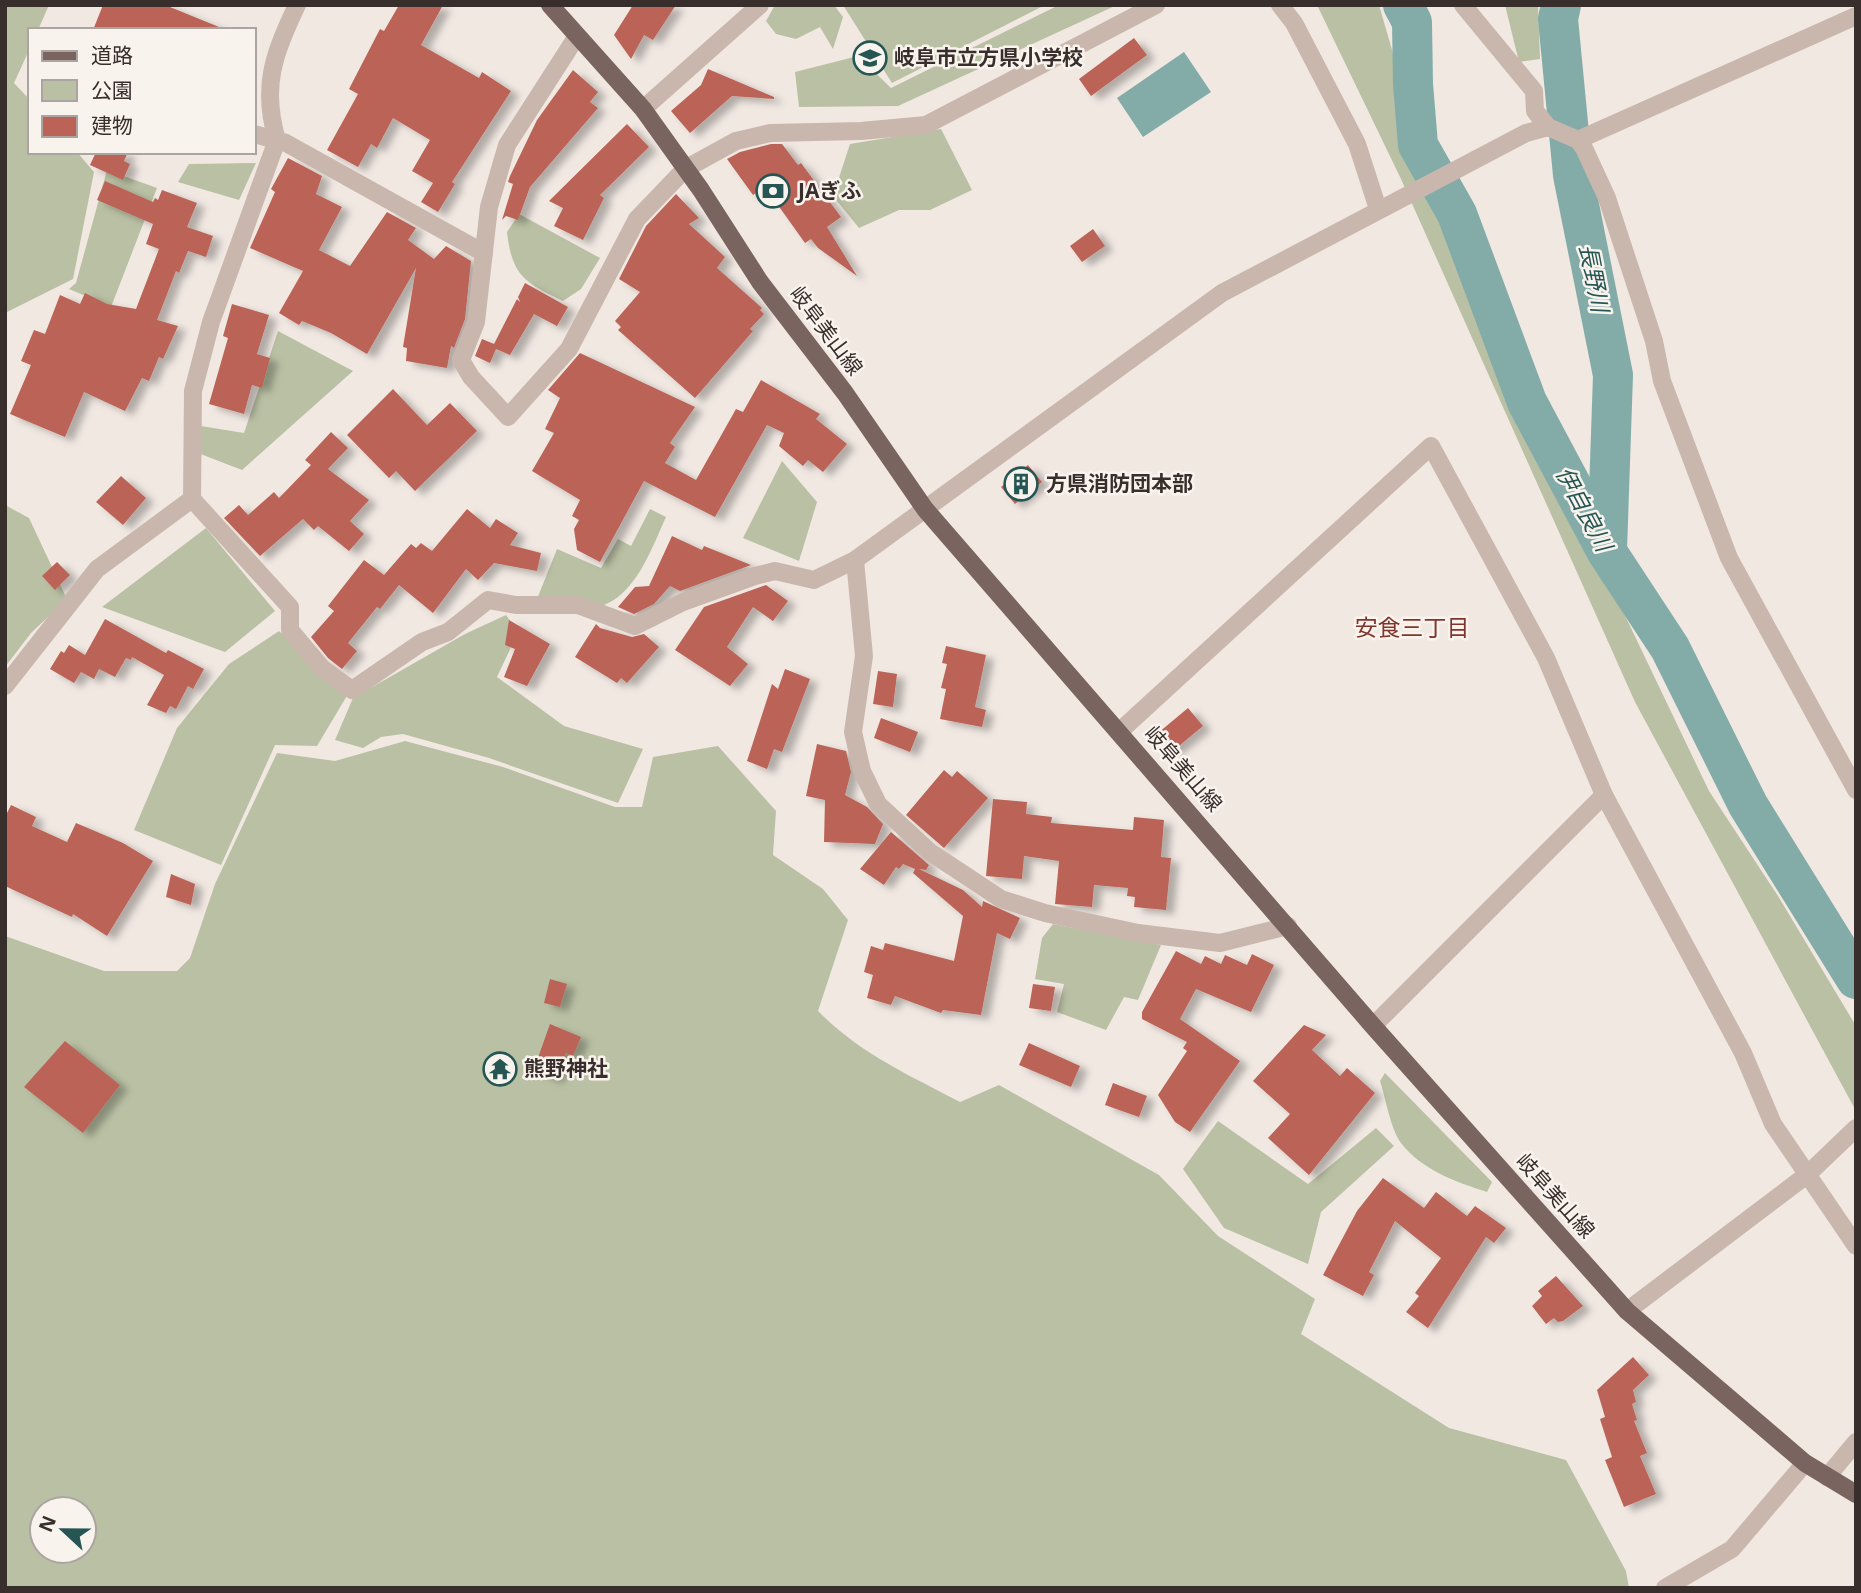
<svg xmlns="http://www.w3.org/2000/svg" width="1861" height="1593" viewBox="0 0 1861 1593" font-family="'Noto Sans','Noto Sans JP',sans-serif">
<defs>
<filter id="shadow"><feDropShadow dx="8" dy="4.5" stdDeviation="3.5" flood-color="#0004"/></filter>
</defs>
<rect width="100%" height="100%" fill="#f1e8e2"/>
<g fill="#b9c0a3" fill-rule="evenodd">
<path d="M5,5H49L38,30H30V48L14,83L30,100V152H77L94,172L73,279L5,313Z"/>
<path d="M775,5H834L843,17L833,49L820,27L796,39L776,34L766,21Z"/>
<path d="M843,5H1045L892,83Z"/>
<path d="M1059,5H1117L898,106L799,107L795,72L858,56L891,88Z"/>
<path d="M1317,5H1379L1404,91L1405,126L1551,471L1619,603L1709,791L1778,896L1856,1026V1111L1635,702L1401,179Z"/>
<path d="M1505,5H1538L1540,59L1519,62Z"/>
<path d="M941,129L972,190L930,210H899L859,228L833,196L850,144Z"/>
<path d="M256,163L239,200L178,182L189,164Z"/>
<path d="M107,170L157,188L111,307L69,289L76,283Z"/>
<path d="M519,214L600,258L581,289L563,301C526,283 512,277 507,232Z"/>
<path d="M278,331L353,371L242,470L198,453L201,426L244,433Z"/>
<path d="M782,461L817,502L799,561L743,538Z"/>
<path d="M5,505L29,518L67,599L31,633L5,667Z"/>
<path d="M650,509L666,517C649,554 632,608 584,609C568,609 551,606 535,604L557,549L601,568L618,539L631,546Z"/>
<path d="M206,528L275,611L225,652L102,607Z"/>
<path d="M506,615L518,632L497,677L564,726L643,749L618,803L489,758L403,734L381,737L363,748L335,740L353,698L465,634Z"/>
<path d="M279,631L348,694L317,746L275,745L221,865L134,830L177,728L229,664Z"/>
<path d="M405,741L503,767L615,807H642L653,757L718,746L776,811L773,855L823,889L848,920L818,1011C859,1053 909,1075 960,1102L999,1085L1159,1175L1218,1236L1315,1299L1301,1334L1449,1428L1566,1460L1626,1571L1629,1588H5V936L104,971H177L190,958L215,884L277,753L335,761ZM42,1509H84V1551H42Z"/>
<path d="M1053,924L1161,945L1138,1000L1124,997L1106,1030L1057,1012L1064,984L1035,979L1042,938Z"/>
<path d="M1385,1073L1492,1182L1487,1192C1456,1182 1422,1170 1401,1143C1390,1128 1386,1099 1380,1081Z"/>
<path d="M1218,1121L1308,1184L1376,1128L1394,1146L1321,1212L1308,1264L1224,1228L1183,1169Z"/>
</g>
<path fill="#83aca9" d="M1184,52L1211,92L1143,137L1117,98Z"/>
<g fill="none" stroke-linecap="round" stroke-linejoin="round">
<g stroke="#83aca9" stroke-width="40">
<path d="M1403,5L1412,22L1413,84L1418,145L1457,214L1527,402L1607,552L1670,648L1748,805L1856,979"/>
<path d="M1561,5L1558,19L1573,175L1613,375L1607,550"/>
</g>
</g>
<g fill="#bb6357" filter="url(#shadow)">
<path d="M103,5H165L224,29L93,30Z"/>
<path d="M399,5H443L421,45L479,78L482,72L511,91L452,182L455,184L438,212L421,202L433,183L412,171L430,140L393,118L377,148L371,144L358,167L327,150L358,94L349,89L380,29L384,31Z"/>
<path d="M633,5H676L653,40L644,35L631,59L614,35Z"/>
<path d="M1134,38L1147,55L1091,96L1079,79Z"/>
<path d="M708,69L774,97V99L732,96L690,133L671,111L701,85Z"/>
<path d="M573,70L598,92L590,102L598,108L530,187L518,220L506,216L502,220L513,184L508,182L510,176L537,120Z"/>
<path d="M627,124L649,147L600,195L604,198L583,240L554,226L563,208L549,201Z"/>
<path d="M771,144H782L798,165L801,163L841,217L827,227L857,276L818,248L811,239L805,243L765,187L753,195L727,159L740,152Z"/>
<path d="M96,152H128L124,161L130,164L123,180L90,165Z"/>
<path d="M288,158L322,176L316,194L342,207L319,250L350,266L387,212L416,228L408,240L434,259L446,246L471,261L465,319L454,348L451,346L447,368L406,361L407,348L403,347L416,268L367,354L331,333L302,321L299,325L279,313L303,271L250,248L275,192L271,189Z"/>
<path d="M105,181L153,202L155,198L158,200L162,190L197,203L187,227L213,236L206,257L188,251L179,273L176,271L157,320L178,326L163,359L159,357L149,381L142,378L125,411L84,392L65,437L10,414L31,365L21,361L34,330L45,334L60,295L80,304L85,293L107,304L136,309L159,249L146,244L153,224L97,200Z"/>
<path d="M676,194L699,218L689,224L725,257L717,268L762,308L760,310L764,314L750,329L753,331L695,398L618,330L621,327L615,321L640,292L619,279L646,226Z"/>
<path d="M1093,229L1105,246L1082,262L1070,246Z"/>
<path d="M525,283L568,307L557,326L534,314L510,355L496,349L490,363L475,356L482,339L494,344L517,299L520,302L518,297Z"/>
<path d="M232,304L269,315L257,354L270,358L262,388L252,385L244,414L209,404L228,338L223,336Z"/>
<path d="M580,353L695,407L670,443L675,447L665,463L696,480L736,409L743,412L761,380L820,414L816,419L847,444L823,472L808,460L803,466L779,446L784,433L767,425L715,517L644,481L600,562L577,550L574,529L579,520L572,516L580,500L532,471L554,433L545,429L560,398L548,390Z"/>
<path d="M393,389L427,425L450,403L477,431L415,491L396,471L389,478L347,435Z"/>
<path d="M331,432L348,448L328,469L369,500L350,521L364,534L349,551L318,526L314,530L303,519L260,556L224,518L239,505L248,515L274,492L279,498L311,465L305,460Z"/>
<path d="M1028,465L1042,482L1015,504L1001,487Z"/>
<path d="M121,476L146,498L123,525L96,502Z"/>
<path d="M467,509L490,528L496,519L518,533L510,545L541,553L537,571L494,563L478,580L466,569L433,613L399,585L380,609L377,607L348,643L357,651L342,669L328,658L311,637L334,611L328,606L364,560L384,575L411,544L416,548L421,543L432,551Z"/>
<path d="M672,536L702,550L704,546L751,565L680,591L670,586L654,604L634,614L618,607L635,587L649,586Z"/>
<path d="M57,562L70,575L55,590L42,576Z"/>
<path d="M766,585L788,601L773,621L753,607L727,647L748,664L730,686L675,650L704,607Z"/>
<path d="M105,619L166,653L168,650L204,669L193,689L188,686L176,709L170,706L166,713L147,705L164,675L132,657L131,660L126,658L115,677L99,669L94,679L81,672L74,683L50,669L61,651L64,653L69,645L85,655Z"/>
<path d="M509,620L550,644L527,686L504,677L515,649L505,645Z"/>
<path d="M596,624L600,628L632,637L644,634L659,647L627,683L621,678L617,683L575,657Z"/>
<path d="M946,646L986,655L975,707L986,710L982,727L940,719L946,689L941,688L947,664L942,663Z"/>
<path d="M785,669L810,679L782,752L774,749L767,769L747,761L772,684L778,689Z"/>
<path d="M878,671L897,674L893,707L873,704Z"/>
<path d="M1188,708L1203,726L1173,751L1158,733Z"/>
<path d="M881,718L918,732L910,752L874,738Z"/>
<path d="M817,744L846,751L851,772L845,795L867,807L883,824L875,844L824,842L825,800L806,796Z"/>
<path d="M944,770L952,777L957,771L988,798L944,848L906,815Z"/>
<path d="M993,799L1027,802L1026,814L1052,817L1051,823L1133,830L1134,817L1164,820L1161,857L1171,858L1166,910L1134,907L1135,897L1127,896L1128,888L1094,885L1092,907L1055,904L1059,861L1024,856L1022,879L986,876Z"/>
<path d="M11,805L36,817L32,826L67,842L76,823L123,843L153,861L107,936L73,914L72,917L5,886V817Z"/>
<path d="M891,832L929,865L926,870L919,869L963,890L982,907L983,901L1020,918L1010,939L997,933L981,1015L943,1010L941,1013L895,996L891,1005L867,998L873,975L864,972L871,946L883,950L885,943L954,961L963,916L913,873L915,869L903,864L899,869L896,867L884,885L860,869Z"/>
<path d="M171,874L195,884L191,905L166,897Z"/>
<path d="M1176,951L1201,964L1205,956L1221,964L1225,955L1247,965L1252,954L1274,965L1251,1012L1196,989L1180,1019L1240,1061L1190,1132L1175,1122L1158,1095L1187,1051L1183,1048L1187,1042L1142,1019V1012Z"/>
<path d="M550,979L567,984L560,1007L544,1003Z"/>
<path d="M1033,984L1055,987L1051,1011L1029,1008Z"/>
<path d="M550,1024L581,1037L573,1056L566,1053L555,1079L534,1069Z"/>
<path d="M1304,1025L1326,1035L1312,1050L1340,1076L1347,1068L1375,1093L1309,1175L1268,1138L1290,1114L1253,1081Z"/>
<path d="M65,1041L120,1085L83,1133L24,1087Z"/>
<path d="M1029,1043L1080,1066L1071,1087L1019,1065Z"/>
<path d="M1113,1083L1147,1096L1139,1117L1105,1105Z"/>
<path d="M1383,1178L1424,1208L1436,1192L1467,1216L1475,1206L1506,1228L1494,1243L1486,1237L1428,1328L1406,1312L1419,1296L1415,1293L1441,1258L1395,1221L1369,1272L1374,1275L1363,1296L1323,1275L1357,1211Z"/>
<path d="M1556,1276L1583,1306L1563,1321L1558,1322L1554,1318L1546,1324L1532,1306L1542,1296L1538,1291Z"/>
<path d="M1633,1357L1649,1375L1633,1390L1636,1402L1632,1404L1637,1420L1634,1421L1647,1453L1640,1456L1656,1494L1624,1507L1605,1460L1612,1457L1600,1419L1605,1417L1597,1390Z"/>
</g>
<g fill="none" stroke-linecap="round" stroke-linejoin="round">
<g stroke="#c9b7ae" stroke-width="18">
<path d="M297,5C274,54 261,86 277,140L211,322L193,391L192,499L290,607V630L322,668L352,690L422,642L448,632L488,600L516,605H578L635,626L683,602L755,576L775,571L814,580L855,560L1222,293L1526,133L1548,127"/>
<path d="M1280,5L1294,23L1357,144L1378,209"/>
<path d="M1463,5L1534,91L1535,111L1548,127L1578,140L1584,148L1607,198L1654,341L1662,381L1729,558L1856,790"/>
<path d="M577,36L507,145L489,207L476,322L461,360L471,377L508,417L569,349L637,219L685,169L736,141L770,133L861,131L926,125L1156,5"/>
<path d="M643,109L760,5"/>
<path d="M254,134L286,143L484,253"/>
<path d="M1578,140L1856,16"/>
<path d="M855,560L864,656L853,732L862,771L878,804L930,852L1001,899L1045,913L1138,933L1220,943L1288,926"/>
<path d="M5,686L97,569L192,499"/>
<path d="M1120,731L1431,446L1546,658L1604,795L1743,1053L1773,1124L1856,1246"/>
<path d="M1373,1026L1604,795"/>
<path d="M1627,1311L1808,1174L1856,1128"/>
<path d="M1827,1477L1856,1442"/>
<path d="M1665,1588L1732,1549L1805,1463"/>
</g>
<path stroke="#79645f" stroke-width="18" d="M550,5L643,109L701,190L760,282L845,393L925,509L1373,1026L1627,1311L1805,1463L1856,1494"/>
</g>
<defs>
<symbol id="school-ring" viewBox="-11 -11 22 22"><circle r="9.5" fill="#f9f3ee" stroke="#255654" stroke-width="1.5"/><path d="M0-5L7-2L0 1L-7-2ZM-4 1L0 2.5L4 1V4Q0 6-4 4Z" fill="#255654"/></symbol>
<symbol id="bank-ring" viewBox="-11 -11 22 22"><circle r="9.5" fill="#f9f3ee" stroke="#255654" stroke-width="1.5"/><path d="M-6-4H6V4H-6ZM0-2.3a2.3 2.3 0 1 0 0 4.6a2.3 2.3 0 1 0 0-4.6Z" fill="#255654"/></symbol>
<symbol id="building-ring" viewBox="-11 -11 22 22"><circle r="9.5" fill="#f9f3ee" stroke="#255654" stroke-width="1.5"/><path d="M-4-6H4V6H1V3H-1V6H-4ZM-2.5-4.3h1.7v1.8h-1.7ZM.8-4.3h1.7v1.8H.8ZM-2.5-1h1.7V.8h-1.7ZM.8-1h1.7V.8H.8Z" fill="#255654"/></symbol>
<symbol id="temple-ring" viewBox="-11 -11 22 22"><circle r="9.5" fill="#f9f3ee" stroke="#255654" stroke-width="1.5"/><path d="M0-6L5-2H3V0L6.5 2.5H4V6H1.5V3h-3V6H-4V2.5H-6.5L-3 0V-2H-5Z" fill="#255654"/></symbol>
</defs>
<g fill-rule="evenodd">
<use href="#school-ring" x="851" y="39" width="38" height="38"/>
<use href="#bank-ring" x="754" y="172" width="38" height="38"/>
<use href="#building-ring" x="1002" y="465" width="38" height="38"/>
<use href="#temple-ring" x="481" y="1050" width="38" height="38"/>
</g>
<g text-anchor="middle" stroke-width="5" stroke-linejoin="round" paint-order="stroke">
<g font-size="21" font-weight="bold" fill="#382e2c" stroke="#f9f3ee" text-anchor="start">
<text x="894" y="65">岐阜市立方県小学校</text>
<text x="798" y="198">JAぎふ</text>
<text x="1046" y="491">方県消防団本部</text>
<text x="524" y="1076">熊野神社</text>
</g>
<g font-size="21" fill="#382e2c" stroke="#f9f3ee">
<text transform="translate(826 331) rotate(53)" y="7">岐阜美山線</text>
<text transform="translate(1183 769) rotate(49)" y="7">岐阜美山線</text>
<text transform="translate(1555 1196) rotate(48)" y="7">岐阜美山線</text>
</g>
<g font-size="23" font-style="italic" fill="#255654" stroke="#f9f3ee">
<text transform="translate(1594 278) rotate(79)" y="8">長野川</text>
<text transform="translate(1584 509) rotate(62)" y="8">伊自良川</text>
</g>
<g font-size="23" fill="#80362c" stroke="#f9f3ee">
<text x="1412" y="636">安食三丁目</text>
</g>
</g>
<rect width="1861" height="1593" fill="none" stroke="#382e2c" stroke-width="14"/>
<rect x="28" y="28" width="228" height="126" fill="#f9f3ee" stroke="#aca4a0" stroke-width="2"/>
<rect x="42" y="51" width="35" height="10" fill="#79645f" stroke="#aca4a0" stroke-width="2"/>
<text x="91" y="63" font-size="21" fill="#382e2c">道路</text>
<rect x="42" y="80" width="35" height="21" fill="#b9c0a3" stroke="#aca4a0" stroke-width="2"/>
<text x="91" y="98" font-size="21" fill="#382e2c">公園</text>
<rect x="42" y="116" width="35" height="21" fill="#bb6357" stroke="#aca4a0" stroke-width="2"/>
<text x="91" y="133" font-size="21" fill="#382e2c">建物</text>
<g transform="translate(63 1530) rotate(292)"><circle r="33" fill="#f9f3ee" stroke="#aca4a0" stroke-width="2"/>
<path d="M0-5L12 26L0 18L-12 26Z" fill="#255654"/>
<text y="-10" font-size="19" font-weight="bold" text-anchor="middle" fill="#382e2c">N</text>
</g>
</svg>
